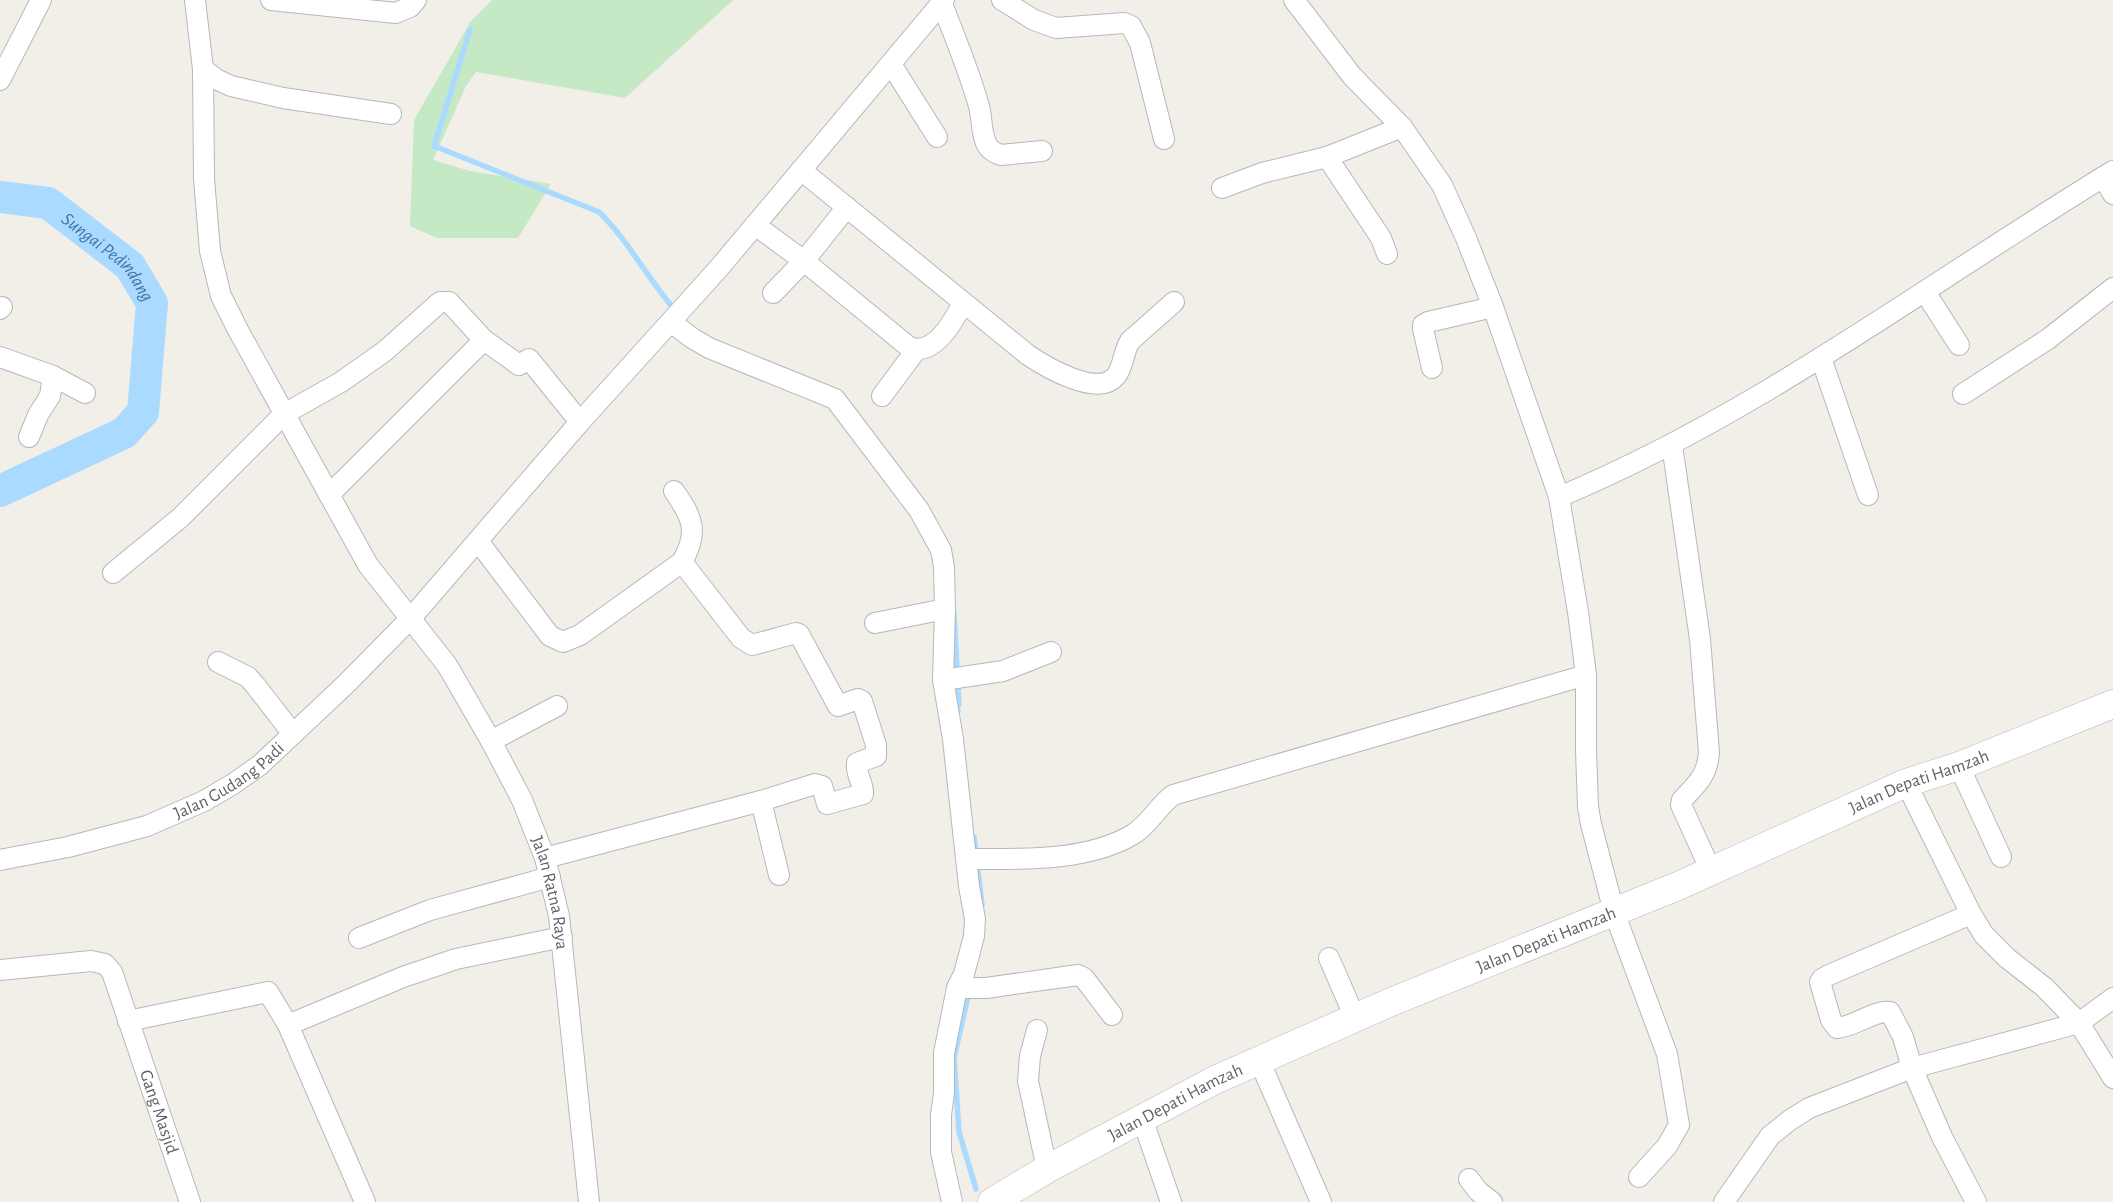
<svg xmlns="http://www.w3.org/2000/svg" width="2113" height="1202" viewBox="0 0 2113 1202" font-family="'Alegreya Sans',sans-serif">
<rect width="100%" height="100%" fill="#f1efe8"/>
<path fill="#c5e8c5" d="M492,0H733L625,98L476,72L466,86L433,160L470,171L551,184L518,238H437L410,226L414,120L471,21Z"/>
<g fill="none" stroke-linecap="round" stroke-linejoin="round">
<g stroke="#aadaff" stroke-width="5.5">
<path d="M470,30L434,146L599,212C629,241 648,280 676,311"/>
<path d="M954,613L959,705L957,707L958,711"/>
<path d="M974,837L982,905"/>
<path d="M969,992L954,1058L959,1132L976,1189"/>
</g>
<path stroke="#aadaff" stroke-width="32" id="s1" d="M0,197L48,203L130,266L152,303L143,412L124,433L0,491"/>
<defs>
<g id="minor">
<path id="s2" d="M195,0L203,69L204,179L210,251L221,296L238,330L368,565L447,665L491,741L522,800L545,858L559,916L589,1202"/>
<path d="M271,0L396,13L410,7L416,0"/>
<path d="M1002,0L1034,20L1056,28L1124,23L1131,26L1140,43L1164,139"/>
<path d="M1294,0L1352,76L1402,127L1442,185L1466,238L1493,307L1559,497L1578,612L1586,675V750L1588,807L1591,824L1614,912L1667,1054L1679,1125L1667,1146L1639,1177"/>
<path d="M942,4C955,37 969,71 979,106C982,117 981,129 985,140C987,148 994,153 1001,155L1042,151"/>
<path d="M891,64L937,137"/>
<path d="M203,69L216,79L231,86L283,98L391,114"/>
<path d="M0,80L41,0"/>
<path d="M1327,157L1381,238L1387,254"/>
<path d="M801,170L1028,355C1046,367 1098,398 1116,376C1124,366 1123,352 1130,341L1174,302"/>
<path d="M2103,177L2113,194"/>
<path d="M1222,188L1262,173L1327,157L1402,127"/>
<path d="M755,225L804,261L909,347C934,357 953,322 963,303"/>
<path d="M1925,292L1959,345"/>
<path d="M773,293L804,261L847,207"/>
<path d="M0,309L2,307"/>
<path d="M671,322L692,338L709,348L835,399L919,510L941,550L944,567L945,609L943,680L953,739L969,886L975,919L974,936L964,974L957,988L944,1053V1093L941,1115V1152L952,1202"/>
<path d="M0,357L53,376L85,393"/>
<path d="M1821,358L1868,495"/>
<path d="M1432,368L1423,329V325L1428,322L1493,307"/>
<path d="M1963,394L2048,339L2113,288"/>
<path d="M882,396L916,350"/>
<path d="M29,437L38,415L50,396L53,376"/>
<path d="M1672,445L1700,639L1709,753C1707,776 1697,784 1682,800L1681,805L1711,871"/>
<path d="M329,495L484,340"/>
<path d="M1559,497C1758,414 1930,282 2113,171"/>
<path d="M478,541L550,636L563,642L580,635L682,562C699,532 693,518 674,491"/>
<path d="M113,573L180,518L284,414L341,382L385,351L440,302H449L484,340L519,365L529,359L580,422"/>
<path d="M875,623L945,609"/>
<path d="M218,662L248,677L255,685L293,734"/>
<path d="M943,680L1003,671L1051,652"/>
<path d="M491,741L557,706"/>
<path d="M1959,766L2001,857"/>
<path d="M1906,783L1971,914L1984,935L2007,958L2044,987L2079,1023L2113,1078"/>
<path d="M761,801L779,875"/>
<path d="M545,858L761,801L815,784L822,786L827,804L863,794C864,783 855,774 857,763L876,756V745L862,701L858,699L838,706L799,634L796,633L752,645L741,638L682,562"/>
<path d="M967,859C1019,859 1086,862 1132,835C1149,825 1157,807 1173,795L1586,675"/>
<path id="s3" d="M0,860L68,847L147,826L204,801L233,784L260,765L346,684L411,618L580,422L719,268L944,0"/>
<path d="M1971,914L1829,975L1822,979L1820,982L1831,1020L1837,1028C1854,1027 1876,1009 1890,1012L1903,1037L1912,1068L1942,1137L1976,1202"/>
<path d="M359,938L430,910L550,877"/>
<path d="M1329,958L1355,1018"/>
<path id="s4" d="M0,970L91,961L105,964L112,972L190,1202"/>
<path d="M957,988H986L1078,975L1084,978L1112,1015"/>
<path d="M128,1021L268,992L288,1025L365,1202"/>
<path d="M288,1025L403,977L456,959L562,937"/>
<path d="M1037,1030L1030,1056L1028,1081L1047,1169"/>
<path d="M1259,1060L1321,1202"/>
<path d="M1142,1118L1171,1202"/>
<path d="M1469,1179L1478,1191L1492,1202"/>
<path d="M1724,1202L1770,1136L1790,1120L1809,1108L1912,1068L2079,1023L2113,998"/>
</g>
<g id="secondary">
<path id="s5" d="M992,1202L1047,1169L1215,1080L1391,1002L1678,886L1906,783L1959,766L2113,704"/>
</g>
</defs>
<use href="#minor" stroke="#b5b8bc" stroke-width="22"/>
<use href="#secondary" stroke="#b6babf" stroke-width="29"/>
<use href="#minor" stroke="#fff" stroke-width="20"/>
<use href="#secondary" stroke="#fff" stroke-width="28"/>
</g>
<g text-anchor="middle" stroke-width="5" stroke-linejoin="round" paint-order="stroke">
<g font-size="18" fill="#5f6368" stroke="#fff">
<text dy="6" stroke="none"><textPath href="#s3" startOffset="245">Jalan Gudang Padi</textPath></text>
<text dy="6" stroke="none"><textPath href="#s5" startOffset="1019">Jalan Depati Hamzah</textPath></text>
<text dy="6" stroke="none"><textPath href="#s2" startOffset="984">Jalan Ratna Raya</textPath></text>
<text dy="6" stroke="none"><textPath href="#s5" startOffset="614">Jalan Depati Hamzah</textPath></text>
<text dy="6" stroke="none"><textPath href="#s5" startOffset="209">Jalan Depati Hamzah</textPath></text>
<text dy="6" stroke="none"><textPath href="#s4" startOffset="264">Gang Masjid</textPath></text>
</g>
<g font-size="19" font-style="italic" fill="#4174aa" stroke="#fff">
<text dy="7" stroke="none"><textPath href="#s1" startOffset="130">Sungai Pedindang</textPath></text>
</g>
</g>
</svg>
